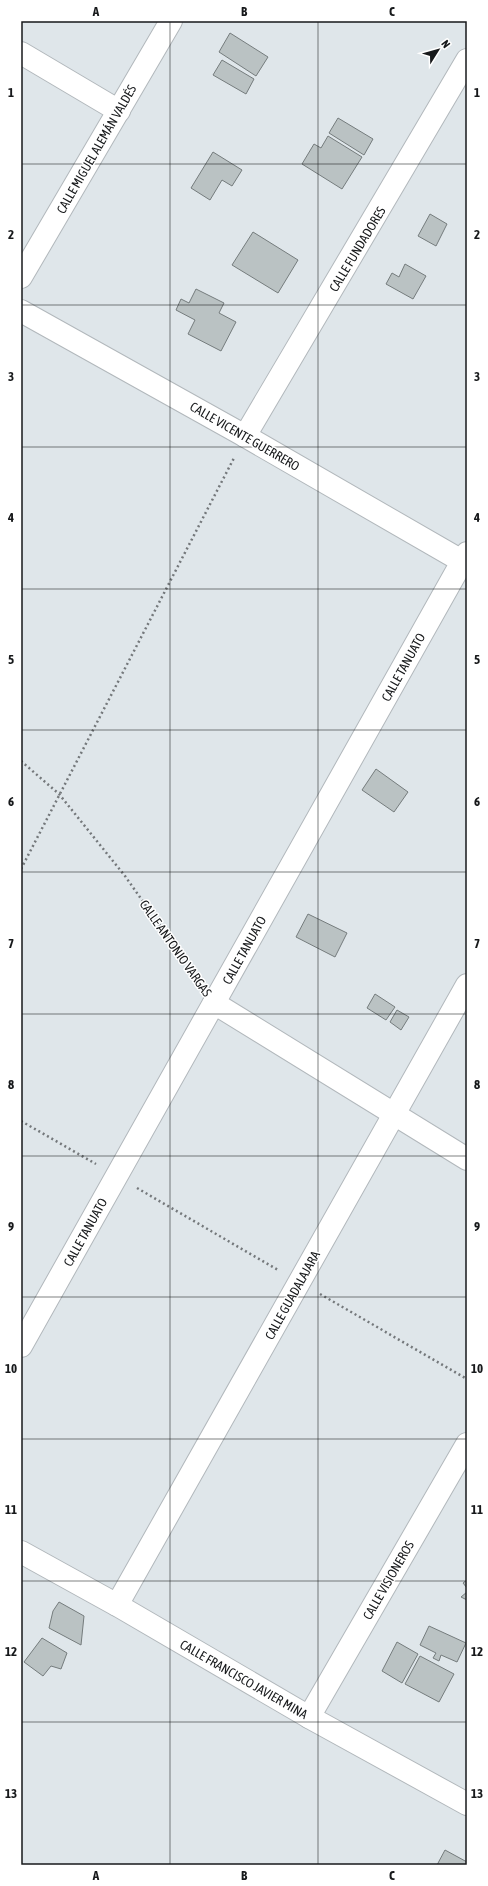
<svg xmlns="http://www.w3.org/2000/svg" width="488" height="1886" viewBox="0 0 488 1886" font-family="'Asap Condensed',sans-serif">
<rect width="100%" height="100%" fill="#dfe6ea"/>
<g fill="#bac2c3" stroke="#757c7d">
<path d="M230,33L268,57L256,76L219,52Z"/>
<path d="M222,60L254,79L246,94L213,75Z"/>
<path d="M338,118L373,139L364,155L329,133Z"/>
<path d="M328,136L362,157L342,189L302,164L314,144L321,148Z"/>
<path d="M213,152L242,170L232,186L222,180L210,200L191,188Z"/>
<path d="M430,214L447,224L436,246L418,236Z"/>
<path d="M253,232L298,260L278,293L232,265Z"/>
<path d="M405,264L426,276L413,299L386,284L392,273L399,277Z"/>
<path d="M196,289L224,303L219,313L236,322L221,351L188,334L195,320L176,310L181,299L189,303Z"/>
<path d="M376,769L408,792L394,812L362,790Z"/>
<path d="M308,914L347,933L335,957L296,937Z"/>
<path d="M375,994L395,1007L386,1020L367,1008Z"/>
<path d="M397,1010L409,1017L401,1030L390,1022Z"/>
<path d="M467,1580V1588L463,1583Z"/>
<path d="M467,1592V1600L461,1597Z"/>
<path d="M59,1602L84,1616L81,1645L49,1628L53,1611Z"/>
<path d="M429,1626L466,1643L457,1662L441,1655L439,1661L433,1658L436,1653L420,1645Z"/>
<path d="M42,1638L67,1653L61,1669L51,1666L43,1676L24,1662Z"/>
<path d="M397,1642L418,1654L402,1683L382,1671Z"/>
<path d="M420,1656L454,1674L439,1702L405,1684Z"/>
<path d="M445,1850L467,1862V1865H437Z"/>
</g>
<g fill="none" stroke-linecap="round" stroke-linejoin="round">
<defs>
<g id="street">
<path d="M21,53L119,111"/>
<path d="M21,277L171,21"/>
<path d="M21,311L245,436L467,564"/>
<path d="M245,436L467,60"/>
<path d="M214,1003L467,1159"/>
<path d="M21,1346L467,553"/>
<path d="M21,1552L117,1605L309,1717L467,1804"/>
<path d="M117,1605L467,985"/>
<path d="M309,1717L467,1444"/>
</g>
</defs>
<use href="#street" stroke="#b2b8bc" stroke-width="24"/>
<g stroke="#74787b" stroke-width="2.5" stroke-dasharray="2 3" stroke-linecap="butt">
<path d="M21,761L59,794L125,876L199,981"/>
<path d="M21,869L234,458"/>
<path d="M21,1121L96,1164"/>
<path d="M137,1188L278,1270"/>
<path d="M320,1294L467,1379"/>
</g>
<use href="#street" stroke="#fff" stroke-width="22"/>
</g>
<path fill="none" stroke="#17191b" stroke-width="1" stroke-opacity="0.55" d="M170,21V1865M318,21V1865M21,164H467M21,305H467M21,447H467M21,589H467M21,730H467M21,872H467M21,1014H467M21,1156H467M21,1297H467M21,1439H467M21,1581H467M21,1722H467"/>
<g text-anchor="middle" stroke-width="3" stroke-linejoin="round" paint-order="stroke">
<g font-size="13" fill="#17191b" stroke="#fff">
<text transform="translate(96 149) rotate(-60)" y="5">CALLE MIGUEL ALEMÁN VALDÉS</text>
<text transform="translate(357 249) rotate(-59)" y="5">CALLE FUNDADORES</text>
<text transform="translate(245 436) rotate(30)" y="5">CALLE VICENTE GUERRERO</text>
<text transform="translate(403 667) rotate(-61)" y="5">CALLE TANUATO</text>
<text transform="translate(176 948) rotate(55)" y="5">CALLE ANTONIO VARGAS</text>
<text transform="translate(244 950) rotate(-61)" y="5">CALLE TANUATO</text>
<text transform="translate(85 1232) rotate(-61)" y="5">CALLE TANUATO</text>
<text transform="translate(292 1295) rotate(-61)" y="5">CALLE GUADALAJARA</text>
<text transform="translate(388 1580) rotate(-60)" y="5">CALLE VISIONEROS</text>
<text transform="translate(244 1679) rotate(30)" y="5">CALLE FRANCISCO JAVIER MINA</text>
</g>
</g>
<rect width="488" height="1886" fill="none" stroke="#ffffff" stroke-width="44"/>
<g transform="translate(438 50) rotate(53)" stroke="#ffffff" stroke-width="3" paint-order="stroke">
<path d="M0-3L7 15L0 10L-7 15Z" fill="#17191b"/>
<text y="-6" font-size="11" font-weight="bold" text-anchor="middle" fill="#17191b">N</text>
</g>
<rect x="22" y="22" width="444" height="1842" fill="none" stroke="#17191b" stroke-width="1.5"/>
<g font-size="13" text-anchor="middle" font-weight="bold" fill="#17191b">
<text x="96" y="16">A</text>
<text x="244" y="16">B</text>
<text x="392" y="16">C</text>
<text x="11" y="97">1</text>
<text x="477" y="97">1</text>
<text x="11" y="239">2</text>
<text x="477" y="239">2</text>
<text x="11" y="381">3</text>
<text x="477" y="381">3</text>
<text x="11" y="522">4</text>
<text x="477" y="522">4</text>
<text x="11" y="664">5</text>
<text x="477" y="664">5</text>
<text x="11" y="806">6</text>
<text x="477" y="806">6</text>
<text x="11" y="948">7</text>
<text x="477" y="948">7</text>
<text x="11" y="1089">8</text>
<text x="477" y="1089">8</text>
<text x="11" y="1231">9</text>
<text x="477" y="1231">9</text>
<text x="11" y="1373">10</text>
<text x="477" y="1373">10</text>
<text x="11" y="1514">11</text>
<text x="477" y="1514">11</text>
<text x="11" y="1656">12</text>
<text x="477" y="1656">12</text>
<text x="11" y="1798">13</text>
<text x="477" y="1798">13</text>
<text x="96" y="1880">A</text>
<text x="244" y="1880">B</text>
<text x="392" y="1880">C</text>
</g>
</svg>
